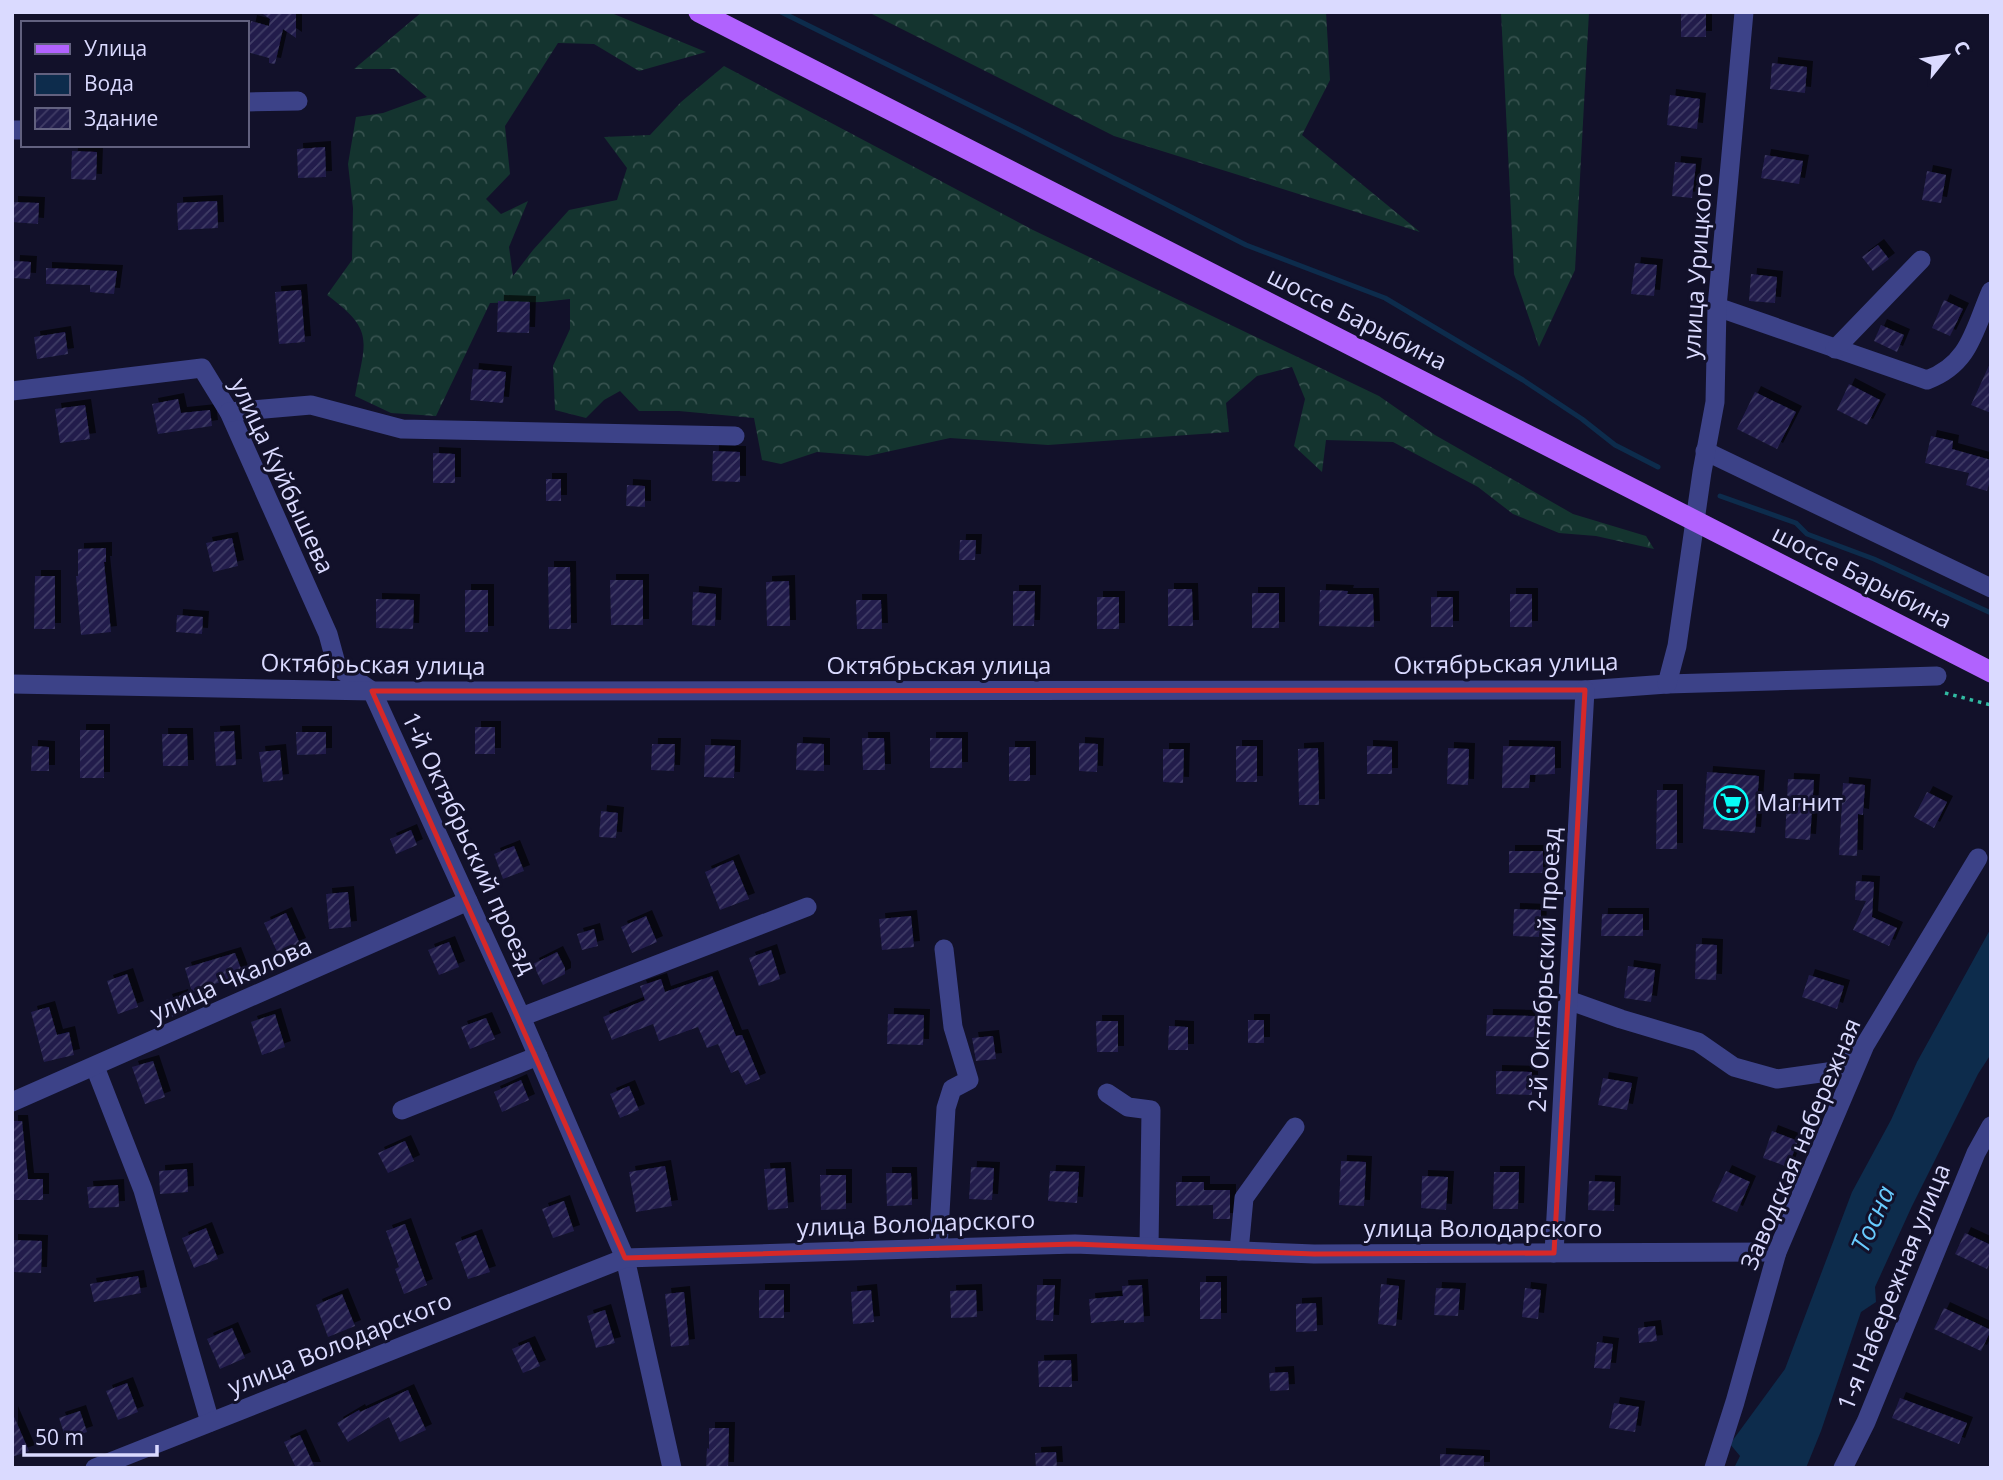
<svg xmlns="http://www.w3.org/2000/svg" width="2003" height="1480" viewBox="0 0 2003 1480" font-family="'Open Sans',sans-serif">
<defs>
<pattern id="forest-crowns" width="20" height="18" patternUnits="userSpaceOnUse" patternTransform="scale(1.75)"><rect width="20" height="18" fill="#14342f"/><path d="M2 6a3 3 0 1 1 6 0M12 15a3 3 0 1 1 6 0" fill="none" stroke="#36514e"/></pattern>
<pattern id="building-hatch" width="6" height="6" patternUnits="userSpaceOnUse" patternTransform="scale(1.75)"><rect width="6" height="6" fill="#211d4b"/><path d="M-1 1l2-2M0 6l6-6M5 7l2-2" fill="none" stroke="#413d66"/></pattern>
<filter id="shadow"><feDropShadow dx="6" dy="-6" stdDeviation="0" flood-color="#0009"/></filter>
</defs>
<rect width="100%" height="100%" fill="#12112a"/>
<g fill="url(#forest-crowns)">
<path d="M422,12H609L706,52L639,71L594,44L558,43L505,126L510,174L486,199L501,214L528,201L509,247L513,276L533,250L569,210L617,200L627,168L604,137L650,135L681,102L724,66L1033,230L1379,396L1435,435L1573,514L1646,536L1654,549L1596,536L1559,533L1513,514L1478,487L1393,442L1326,440L1322,472L1294,446L1305,399L1292,367L1257,376L1226,403L1229,432L1048,445L950,438L868,456L817,452L781,464L762,460L754,418L679,411H639L620,391L604,400L586,418L555,410L553,366L570,329V299L542,302L490,303L436,416L391,413L355,396C365,341 376,331 327,295L352,260L353,208L348,164L356,117L383,113L427,97L394,69H354Z"/>
<path d="M868,12H1326L1330,80L1302,135L1420,232L1114,136Z"/>
<path d="M1501,12H1589L1575,270L1539,347L1514,274Z"/>
</g>
<path fill="#0d2c4c" d="M1991,928V1054L1978,1074L1912,1206L1875,1287L1876,1302L1861,1312L1821,1431L1806,1468H1734L1740,1456L1730,1444L1785,1369L1852,1192L1891,1120L1917,1062Z"/>
<g fill="none" stroke-linecap="round" stroke-linejoin="round">
<g stroke="#0d2c4c" stroke-width="5">
<path d="M781,12L1018,129L1246,245L1385,298L1523,380L1582,419L1615,445L1658,467"/>
<path d="M1720,496L1796,523L1807,534L1874,559L1991,613"/>
</g>
</g>
<g fill="url(#building-hatch)" filter="url(#shadow)">
<path d="M260,12H296V38L283,29L275,64L269,63V58L247,52V40L251,21L269,26L270,19Z"/>
<rect x="1681" y="12" width="25" height="25"/>
<path d="M1772,63L1807,67L1805,93L1770,89Z"/>
<path d="M1670,95L1700,99L1697,129L1667,125Z"/>
<path d="M325,147L326,177L298,178L297,149Z"/>
<path d="M72,151L97,152L96,180L71,179Z"/>
<path d="M1765,155L1803,161L1799,184L1761,178Z"/>
<path d="M1675,162L1696,164L1692,198L1672,196Z"/>
<path d="M1927,171L1946,175L1941,203L1922,200Z"/>
<path d="M217,201L218,228L178,230L177,203Z"/>
<path d="M12,202L39,203L38,224L12,222Z"/>
<path d="M1878,245L1889,259L1873,271L1862,257Z"/>
<path d="M14,261L31,262L30,279L13,278Z"/>
<path d="M1635,263L1657,265L1654,296L1631,294Z"/>
<path d="M46,268L117,271L114,294L90,292V285L46,284Z"/>
<path d="M1751,274L1777,277L1775,303L1749,301Z"/>
<path d="M301,290L305,342L279,344L275,292Z"/>
<path d="M1944,300L1963,309L1950,336L1932,328Z"/>
<path d="M498,301L530,302L529,333L497,332Z"/>
<path d="M1881,325L1904,335L1897,352L1874,341Z"/>
<path d="M65,332L68,354L37,359L34,337Z"/>
<path d="M1991,361V413L1971,405Z"/>
<path d="M473,369L506,372L503,403L470,400Z"/>
<path d="M1849,384L1880,400L1867,425L1837,410Z"/>
<path d="M1755,392L1796,412L1777,449L1737,429Z"/>
<path d="M178,399L181,413L210,410L212,426L158,434L152,404Z"/>
<path d="M85,405L90,439L60,443L55,409Z"/>
<path d="M1931,436L1953,441L1952,449L1991,460V477L1987,491L1966,485L1969,473L1925,463Z"/>
<path d="M713,451L740,452V482L712,481Z"/>
<path d="M433,453L455,454V483H433Z"/>
<rect x="546" y="479" width="15" height="22"/>
<path d="M627,485L645,486V507L626,506Z"/>
<path d="M232,538L238,566L213,572L206,543Z"/>
<path d="M960,540H976L975,560H959Z"/>
<path d="M106,548V562H104L111,632L81,635L76,576H78V549Z"/>
<path d="M548,567H570L571,629H549Z"/>
<path d="M35,576H55V629H34Z"/>
<path d="M610,580H643V625H611Z"/>
<path d="M789,581L790,626H767L766,582Z"/>
<path d="M1168,589H1192L1193,626H1168Z"/>
<rect x="465" y="590" width="23" height="42"/>
<path d="M1320,590L1348,591L1347,594H1373L1374,627L1319,626Z"/>
<path d="M1013,591H1035L1034,626H1013Z"/>
<path d="M693,592L716,594L715,626L692,625Z"/>
<rect x="1252" y="593" width="27" height="35"/>
<rect x="1510" y="594" width="22" height="33"/>
<rect x="1097" y="597" width="22" height="32"/>
<rect x="1431" y="597" width="22" height="30"/>
<path d="M376,599L414,600L413,629L376,628Z"/>
<path d="M856,600H881L882,629H857Z"/>
<path d="M177,615L203,617L202,634L176,632Z"/>
<rect x="475" y="727" width="20" height="27"/>
<rect x="80" y="730" width="24" height="48"/>
<path d="M234,731L236,765L216,766L214,732Z"/>
<path d="M296,732H326V754L297,755Z"/>
<path d="M162,734H187L188,766H163Z"/>
<path d="M862,738H884L885,770H863Z"/>
<rect x="930" y="738" width="32" height="30"/>
<path d="M797,743L824,744V771L796,770Z"/>
<path d="M1079,743L1098,744L1097,772L1079,771Z"/>
<path d="M652,744H675L674,771L651,770Z"/>
<path d="M705,745L735,746L734,778L704,777Z"/>
<path d="M32,746L49,747V771H31Z"/>
<rect x="1236" y="746" width="21" height="36"/>
<path d="M1367,746L1392,747V774H1367Z"/>
<path d="M1503,746L1555,747V774L1530,775L1529,788H1502Z"/>
<rect x="1009" y="747" width="21" height="34"/>
<path d="M1318,748L1319,805H1299L1298,749Z"/>
<path d="M1448,748L1469,749L1468,785L1447,784Z"/>
<path d="M1163,749H1184L1183,783L1163,782Z"/>
<path d="M280,750L283,780L263,782L259,752Z"/>
<path d="M1707,772L1759,776L1755,833L1703,829Z"/>
<path d="M1788,779L1814,780L1810,840L1785,838Z"/>
<path d="M1843,783L1865,785L1863,815L1858,814L1857,856L1839,855Z"/>
<path d="M1657,790H1677V849H1656Z"/>
<path d="M1927,792L1947,802L1934,828L1914,817Z"/>
<path d="M601,811L618,813L616,838L599,837Z"/>
<path d="M411,830L417,845L396,854L390,839Z"/>
<path d="M514,846L524,871L503,879L494,854Z"/>
<rect x="1509" y="851" width="34" height="22"/>
<path d="M733,860L749,899L720,910L705,872Z"/>
<path d="M1856,881L1874,882L1872,917L1897,928L1889,946L1853,930L1866,901L1855,900Z"/>
<path d="M348,892L351,927L329,929L326,894Z"/>
<path d="M1514,909L1541,910L1540,937L1513,936Z"/>
<path d="M286,913L300,944L278,954L264,923Z"/>
<path d="M1602,914H1643V936H1601Z"/>
<path d="M646,916L657,942L632,953L621,927Z"/>
<path d="M911,916L914,947L882,950L879,919Z"/>
<path d="M594,929L598,946L582,950L577,934Z"/>
<path d="M449,942L459,967L439,975L428,950Z"/>
<path d="M1696,944L1717,945L1716,980L1695,979Z"/>
<path d="M771,950L780,979L759,986L749,958Z"/>
<path d="M557,952L565,968V974L543,985L533,964Z"/>
<path d="M235,953L243,974L192,992L185,968Z"/>
<path d="M1628,966L1655,970L1651,1002L1624,998Z"/>
<path d="M127,974L138,1007L118,1014L107,981Z"/>
<path d="M1809,975L1844,986L1837,1009L1802,997Z"/>
<path d="M712,976L736,1036L742,1035L760,1079L746,1085L738,1070L731,1073L718,1044L707,1048L698,1027L659,1041L653,1024L612,1040L603,1017L645,1000L640,986L661,979L665,992Z"/>
<path d="M182,995L187,1011L172,1017L166,1000Z"/>
<path d="M49,1007L57,1035L69,1032L74,1055L44,1062L31,1012Z"/>
<path d="M275,1014L285,1047L262,1055L251,1022Z"/>
<path d="M888,1014L924,1015L923,1045L887,1044Z"/>
<path d="M1487,1015L1535,1016V1037L1486,1036Z"/>
<path d="M486,1018L495,1039L470,1049L461,1027Z"/>
<rect x="1248" y="1020" width="16" height="23"/>
<path d="M1096,1021H1118V1052H1097Z"/>
<path d="M1169,1026L1188,1027V1050H1168Z"/>
<path d="M993,1036L996,1059L976,1061L972,1038Z"/>
<path d="M153,1061L165,1097L145,1104L132,1067Z"/>
<path d="M1496,1071L1532,1072V1095L1496,1094Z"/>
<path d="M1603,1078L1632,1083L1627,1110L1598,1105Z"/>
<path d="M521,1080L529,1100L502,1112L494,1092Z"/>
<path d="M629,1086L639,1110L620,1118L610,1094Z"/>
<path d="M12,1121H22L28,1179H43V1200H13Z"/>
<path d="M1772,1131L1798,1141L1788,1167L1763,1158Z"/>
<path d="M405,1141L414,1161L388,1173L378,1153Z"/>
<path d="M1341,1161L1366,1162L1364,1206L1339,1205Z"/>
<path d="M665,1166L672,1206L636,1212L629,1172Z"/>
<path d="M971,1167L994,1168L992,1200L969,1199Z"/>
<path d="M785,1168L788,1208L768,1210L764,1169Z"/>
<path d="M187,1169L188,1192L160,1194L159,1171Z"/>
<path d="M1050,1171L1079,1172L1077,1203L1048,1201Z"/>
<path d="M1726,1171L1750,1182L1737,1212L1712,1201Z"/>
<path d="M1494,1172H1519L1518,1209H1493Z"/>
<path d="M886,1173H911L912,1205L887,1206Z"/>
<path d="M820,1175H846V1209L821,1210Z"/>
<path d="M1422,1176L1448,1177L1446,1210L1421,1208Z"/>
<path d="M1589,1181L1615,1182L1614,1211L1588,1210Z"/>
<path d="M1176,1182H1204V1190H1230V1219H1213V1205L1176,1206Z"/>
<path d="M118,1185L119,1207L89,1208L87,1187Z"/>
<path d="M564,1201L574,1231L553,1238L542,1209Z"/>
<path d="M405,1224L427,1285L404,1294L395,1269L399,1267L386,1231Z"/>
<path d="M206,1228L218,1259L194,1268L182,1238Z"/>
<path d="M1965,1233L1991,1245V1260L1987,1269L1955,1254Z"/>
<path d="M476,1235L490,1272L468,1279L455,1243Z"/>
<path d="M12,1240L42,1241L41,1273L12,1272Z"/>
<path d="M138,1276L141,1293L94,1302L90,1284Z"/>
<rect x="1200" y="1282" width="21" height="37"/>
<path d="M1381,1284L1399,1286L1396,1326L1378,1324Z"/>
<path d="M1037,1285H1055L1053,1321L1036,1320Z"/>
<path d="M1142,1285L1144,1322L1124,1323V1320L1091,1323L1089,1299L1123,1296L1122,1286Z"/>
<path d="M1436,1288L1460,1289L1458,1316L1434,1315Z"/>
<path d="M1525,1288L1541,1290L1538,1319L1522,1317Z"/>
<rect x="759" y="1290" width="25" height="28"/>
<path d="M871,1290L874,1322L853,1324L851,1292Z"/>
<path d="M976,1290L977,1317L951,1318L950,1291Z"/>
<path d="M684,1292L689,1345L671,1347L665,1294Z"/>
<path d="M342,1294L355,1326L328,1337L316,1305Z"/>
<path d="M1316,1303L1317,1331L1296,1332V1304Z"/>
<path d="M1944,1308L1991,1330L1981,1351L1934,1329Z"/>
<path d="M605,1310L615,1343L596,1348L587,1316Z"/>
<path d="M1655,1326L1657,1341L1639,1343L1638,1328Z"/>
<path d="M232,1328L245,1358L220,1369L207,1339Z"/>
<path d="M529,1342L540,1366L523,1373L512,1349Z"/>
<path d="M1597,1342L1613,1344L1610,1369L1594,1368Z"/>
<path d="M1071,1360L1072,1387H1039L1038,1361Z"/>
<path d="M1288,1372L1289,1390L1270,1391L1269,1373Z"/>
<path d="M127,1383L138,1412L118,1420L106,1391Z"/>
<path d="M408,1390L426,1430L400,1442L389,1417L348,1442L337,1423L359,1410L360,1412Z"/>
<path d="M1900,1398L1967,1423L1959,1444L1892,1418Z"/>
<path d="M1614,1403L1639,1407L1635,1432L1609,1428Z"/>
<path d="M80,1411L87,1432L66,1439L59,1418Z"/>
<path d="M12,1412L29,1451L12,1457Z"/>
<path d="M709,1428H729L728,1468H706L707,1448L709,1449Z"/>
<path d="M300,1435L315,1468H296L284,1442Z"/>
<path d="M1056,1452L1057,1468H1036L1035,1453Z"/>
<path d="M1440,1454L1484,1456V1468H1440Z"/>
</g>
<g fill="none" stroke-linecap="round" stroke-linejoin="round">
<path stroke="#31bba2" stroke-width="3.5" stroke-dasharray="3.5 5" stroke-linecap="butt" d="M1945,693L1991,705"/>
<g stroke="#3c4288" stroke-width="19">
<path d="M247,102L298,101"/>
<path d="M12,130H23"/>
<path d="M1717,307L1927,380C1970,364 1974,330 1991,291"/>
<path d="M1835,349L1921,260"/>
<path d="M12,391L202,368L229,412L328,634L337,667L372,691L521,1017L625,1258L672,1468"/>
<path d="M229,412L311,405L402,429L735,436"/>
<path d="M1705,451L1991,588"/>
<path d="M12,684L372,691L1585,690L1667,684L1937,676"/>
<path d="M1667,684L1677,646L1702,472L1715,402L1717,307L1744,12"/>
<path d="M1568,1000L1621,1019L1698,1042L1734,1067L1777,1079L1842,1070L1857,1053"/>
<path d="M521,1017L807,907"/>
<path d="M95,1067L143,1190L210,1422"/>
<path d="M1107,1093L1128,1107L1151,1110L1149,1247"/>
<path d="M12,1102L468,901"/>
<path d="M402,1110L538,1056"/>
<path d="M938,1248L946,1108L952,1089L969,1080L953,1027L944,949"/>
<path d="M1239,1251L1244,1198L1295,1127"/>
<path d="M1554,1253L1585,690"/>
<path d="M95,1468L625,1258L1075,1244L1314,1254L1777,1252"/>
<path d="M1714,1468L1735,1402L1777,1252L1865,1045L1978,858"/>
<path d="M1843,1468L1866,1422L1976,1153L1991,1126"/>
</g>
<path stroke="#b162fe" stroke-width="21" d="M699,12L1991,672"/>
</g>
<path fill="none" stroke="#d62828" stroke-width="5" stroke-linejoin="round" d="M1585,690L1554,1253L1314,1254L1075,1244L625,1258L372,691Z"/>
<defs>
<symbol id="supermarket-ring" viewBox="-11 -11 22 22"><circle r="9.5" fill="#12112a" stroke="#07fdf8" stroke-width="1.5"/><path d="M-6-5.5h2.5l.6 2H6L4.5 2H-2.5L-4.4-4H-6ZM-1.5 3.2a1.3 1.3 0 1 0 .1 0ZM3 3.2a1.3 1.3 0 1 0 .1 0Z" fill="#07fdf8"/></symbol>
</defs>
<g fill-rule="evenodd">
<use href="#supermarket-ring" x="1712" y="784" width="38" height="38"/>
</g>
<g text-anchor="middle" stroke-width="6" stroke-linejoin="round" paint-order="stroke">
<g font-size="24" fill="#dadaff" stroke="#12112a">
<text transform="translate(1698 266) rotate(-86)" y="8">улица Урицкого</text>
<text transform="translate(1357 319) rotate(27)" y="8">шоссе Барыбина</text>
<text transform="translate(282 476) rotate(65)" y="8">улица Куйбышева</text>
<text transform="translate(1862 577) rotate(27)" y="8">шоссе Барыбина</text>
<text transform="translate(1506 664) rotate(-1)" y="8">Октябрьская улица</text>
<text transform="translate(373 665) rotate(1)" y="8">Октябрьская улица</text>
<text x="939" y="674">Октябрьская улица</text>
<text transform="translate(469 843) rotate(65)" y="8">1-й Октябрьский проезд</text>
<text transform="translate(1545 970) rotate(-87)" y="8">2-й Октябрьский проезд</text>
<text transform="translate(231 980) rotate(-24)" y="8">улица Чкалова</text>
<text transform="translate(1801 1144) rotate(-67)" y="8">Заводская набережная</text>
<text transform="translate(916 1224) rotate(-2)" y="8">улица Володарского</text>
<text x="1483" y="1237">улица Володарского</text>
<text transform="translate(1894 1287) rotate(-68)" y="8">1-я Набережная улица</text>
<text transform="translate(340 1344) rotate(-22)" y="8">улица Володарского</text>
</g>
<g font-size="24" fill="#dadaff" stroke="#12112a" text-anchor="start">
<text x="1756" y="811">Магнит</text>
</g>
<g font-size="26" font-style="italic" fill="#68cbfe" stroke="#12112a">
<text transform="translate(1873 1219) rotate(-66)" y="9">Тосна</text>
</g>
</g>
<rect width="2003" height="1480" fill="none" stroke="#dadaff" stroke-width="28"/>
<rect x="21" y="21" width="228" height="126" fill="#12112a" stroke="#62617f" stroke-width="2"/>
<rect x="35" y="44" width="35" height="10" fill="#b162fe" stroke="#62617f" stroke-width="2"/>
<text x="84" y="56" font-size="21" fill="#dadaff">Улица</text>
<rect x="35" y="74" width="35" height="21" fill="#0d2c4c" stroke="#62617f" stroke-width="2"/>
<text x="84" y="91" font-size="21" fill="#dadaff">Вода</text>
<rect x="35" y="108" width="35" height="21" fill="url(#building-hatch)" stroke="#62617f" stroke-width="2"/>
<text x="84" y="126" font-size="21" fill="#dadaff">Здание</text>
<g transform="translate(1947 56) rotate(60)" stroke="#12112a" stroke-width="5" paint-order="stroke">
<path d="M0-5L12 26L0 18L-12 26Z" fill="#dadaff"/>
<text y="-10" font-size="19" font-weight="bold" text-anchor="middle" fill="#dadaff">С</text>
</g>
<path d="M24 1445v10h133v-10" fill="none" stroke="#dadaff" stroke-width="3.5"/>
<text x="35" y="1445" font-size="21" fill="#dadaff" stroke="#12112a" stroke-width="5" paint-order="stroke">50 m</text>
</svg>
